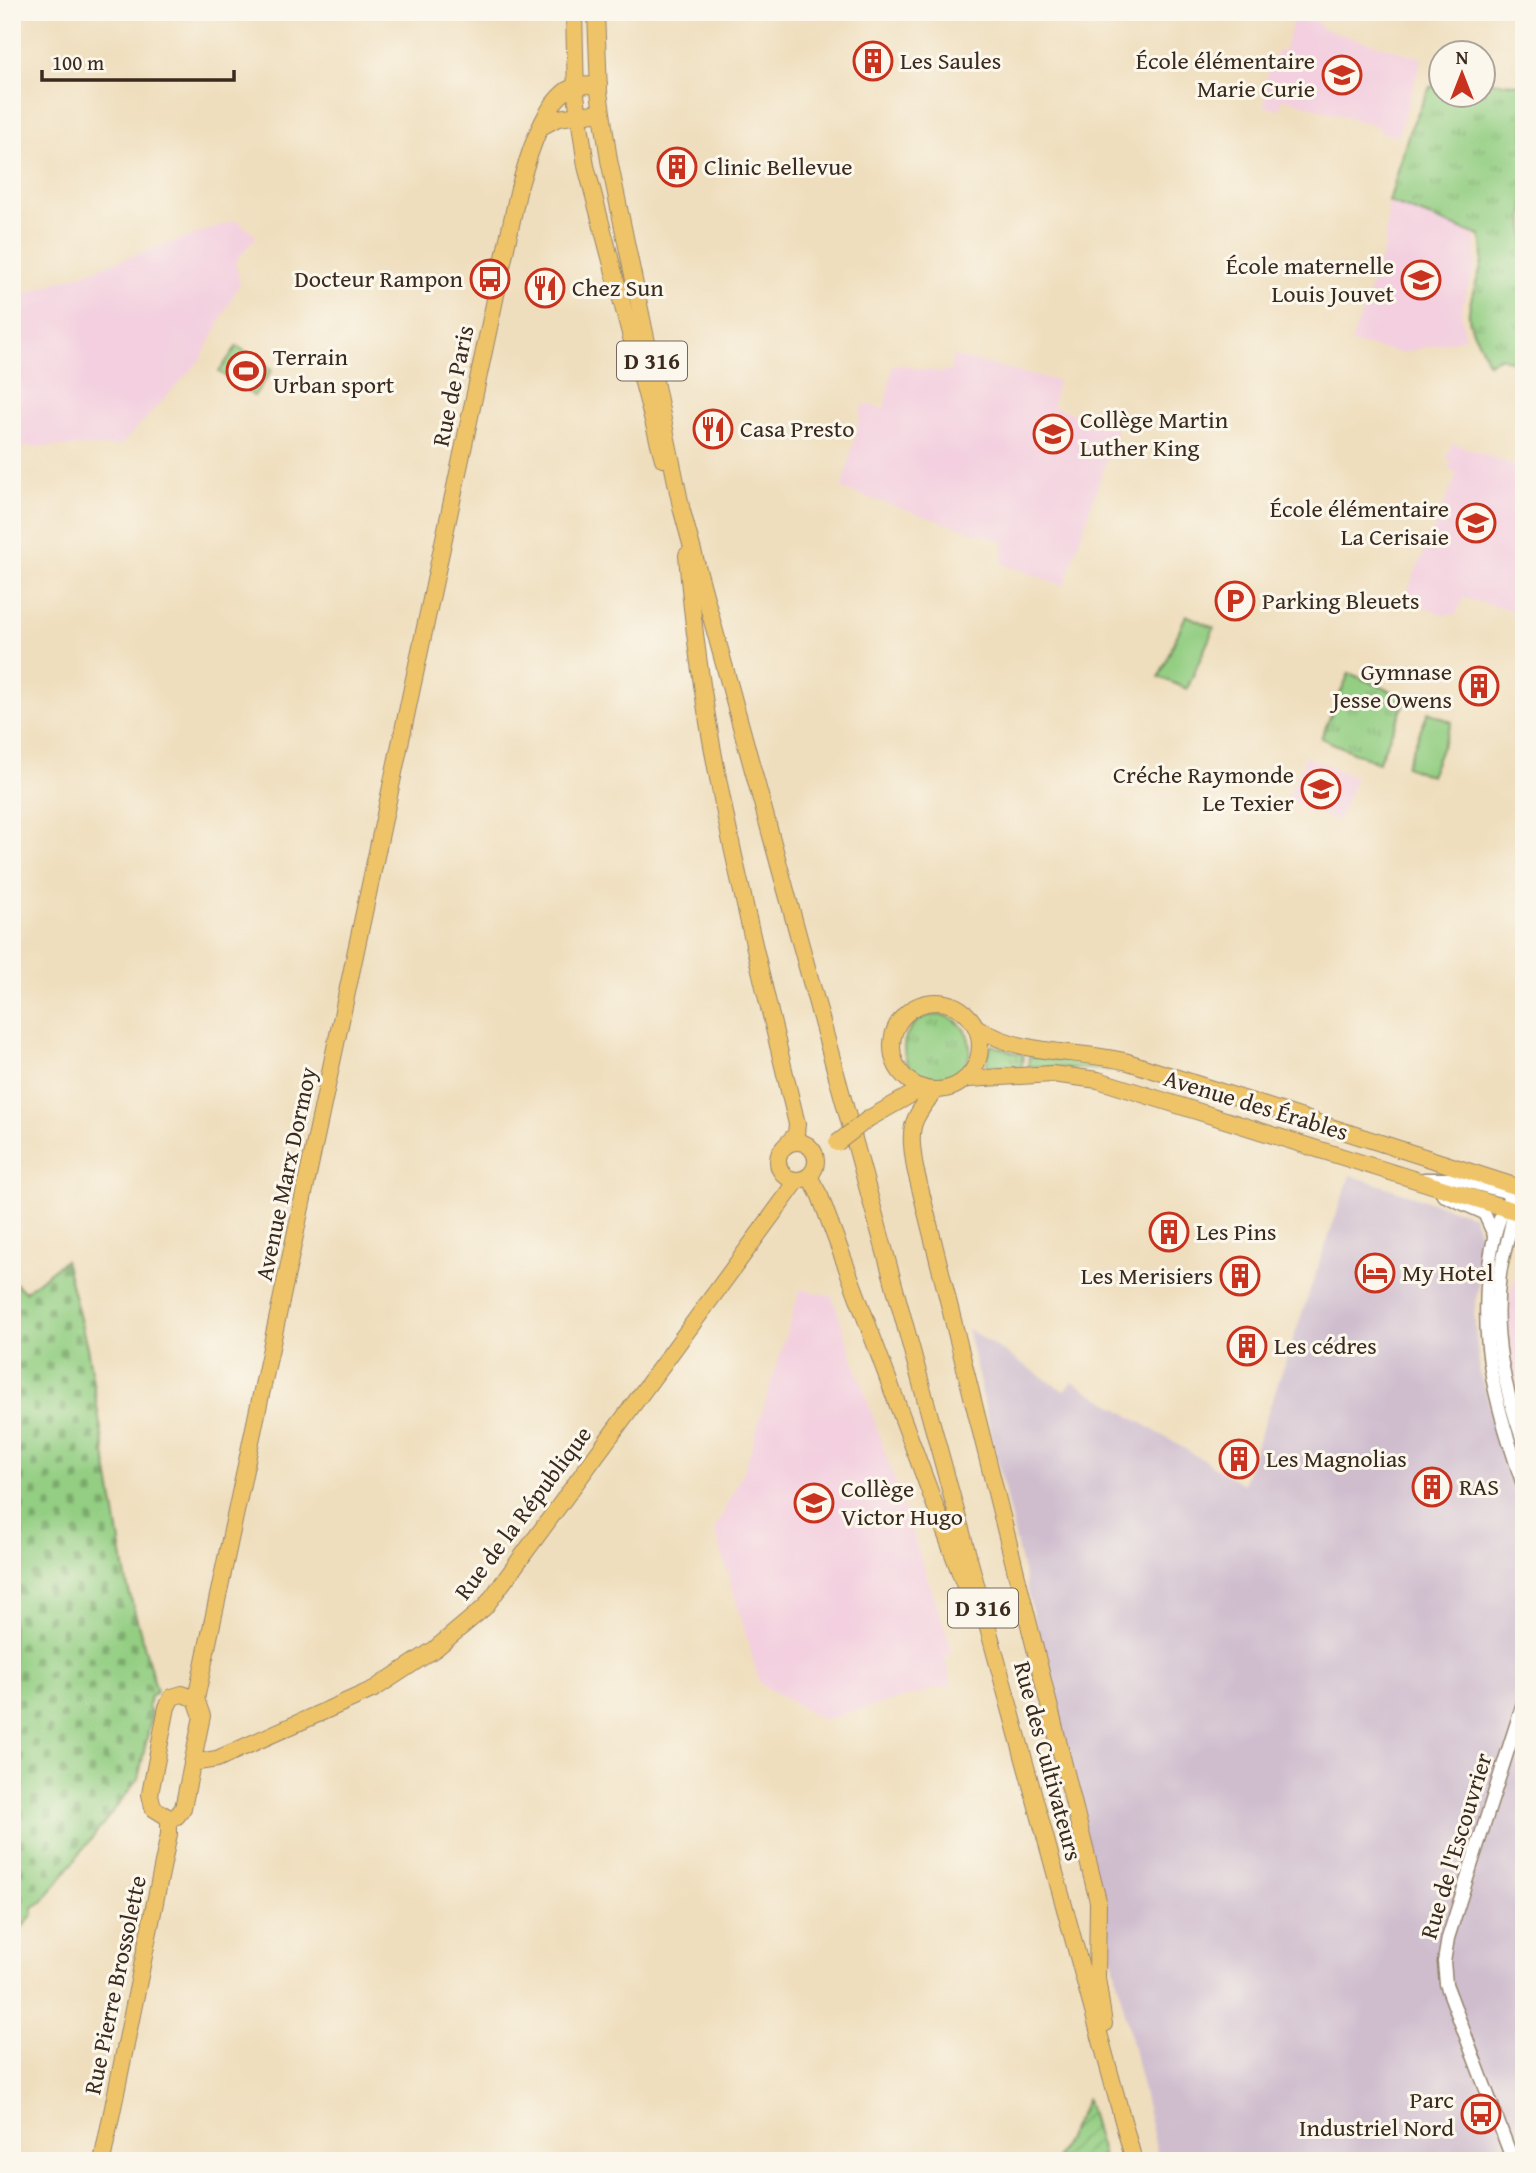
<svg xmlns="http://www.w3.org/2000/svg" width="1536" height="2173" viewBox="0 0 1536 2173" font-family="'Gentium Book Plus',serif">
<defs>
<pattern id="grass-tufts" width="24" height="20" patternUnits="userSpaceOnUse" patternTransform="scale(1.75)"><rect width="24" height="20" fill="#93ce82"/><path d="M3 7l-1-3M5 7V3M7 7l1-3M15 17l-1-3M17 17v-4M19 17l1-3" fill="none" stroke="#79a76a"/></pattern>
<pattern id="cemetery-stones" width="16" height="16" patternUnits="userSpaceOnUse" patternTransform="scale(1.75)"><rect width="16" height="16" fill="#93ce82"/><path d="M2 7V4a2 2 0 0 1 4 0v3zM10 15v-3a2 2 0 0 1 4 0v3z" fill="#79a76a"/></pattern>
<pattern id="garden-furrows" width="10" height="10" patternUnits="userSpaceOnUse" patternTransform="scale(1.75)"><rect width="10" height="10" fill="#93ce82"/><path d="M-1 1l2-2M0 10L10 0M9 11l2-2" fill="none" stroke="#79a76a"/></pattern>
</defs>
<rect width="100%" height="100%" fill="#fbf7ec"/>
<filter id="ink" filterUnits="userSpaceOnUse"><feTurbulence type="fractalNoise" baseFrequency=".0143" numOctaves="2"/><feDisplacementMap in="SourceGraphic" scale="14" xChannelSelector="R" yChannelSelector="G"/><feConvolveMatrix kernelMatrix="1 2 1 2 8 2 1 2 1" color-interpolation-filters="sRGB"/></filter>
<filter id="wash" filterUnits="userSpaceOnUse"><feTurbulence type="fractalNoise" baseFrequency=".00686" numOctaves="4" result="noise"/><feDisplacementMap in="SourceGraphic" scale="28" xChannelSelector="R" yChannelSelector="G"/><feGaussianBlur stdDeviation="1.57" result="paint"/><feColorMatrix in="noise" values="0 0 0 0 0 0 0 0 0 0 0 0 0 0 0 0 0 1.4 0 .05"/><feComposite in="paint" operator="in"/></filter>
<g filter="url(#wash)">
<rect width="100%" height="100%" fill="#efdebd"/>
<g fill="#f3cfdf">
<path d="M1296,12L1320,23V28L1422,58L1398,137L1378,131L1379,127L1283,98L1279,110L1264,106L1267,76L1278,50L1284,51Z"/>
<path d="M1389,202L1475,234L1476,264L1461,308L1465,338L1402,353L1351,343L1384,249Z"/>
<path d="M236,220L257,236L235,262L240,282L201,359L120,446L12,447V298Z"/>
<path d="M953,356L1058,381L1052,406L1117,429L1064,586L1002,564L1004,542L842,489L863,404L884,409L893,364L943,373L944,370L950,372Z"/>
<path d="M1453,443L1524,469V613L1463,598L1455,616L1449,613L1447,616L1404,599L1457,474L1448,469L1452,461L1446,458Z"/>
<path d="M1306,756L1356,778L1338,821L1286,800Z"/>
<path d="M1524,1253V1417L1512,1369L1508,1316L1511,1288Z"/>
<path d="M800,1289L832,1296L953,1653L945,1656L951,1685L823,1720L760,1684L715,1529L745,1468Z"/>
</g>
<path fill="#cfbdce" d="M1350,1175L1474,1216L1484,1252L1474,1314L1480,1374L1524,1510V2161H1159L967,1328L1064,1391L1072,1381L1243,1484Z"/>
<g fill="url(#grass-tufts)" stroke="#677c50" stroke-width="2">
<path d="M1484,81L1524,85V367L1501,357L1488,363C1483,347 1467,327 1469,312C1471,285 1490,263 1480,236L1389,202L1409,132L1430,87L1441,85L1442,94H1484Z"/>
<path d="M1349,673L1407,698L1378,763L1321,738Z"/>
<circle cx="937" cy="1048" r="33"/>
<path d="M991,1045L1023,1055L1022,1066L986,1067Z"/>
<path d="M1029,1056C1049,1058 1095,1058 1109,1070L1028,1066Z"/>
</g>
<path fill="url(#cemetery-stones)" stroke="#677c50" stroke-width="2" d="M65,1260L87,1347L127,1584L157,1692L150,1696L148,1707L152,1715L138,1779L42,1902L33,1907V1914L12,1940V1280L25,1292Z"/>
<path fill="url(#garden-furrows)" stroke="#677c50" stroke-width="2" d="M1087,2100L1104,2161H1055Z"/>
<g fill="#93ce82" stroke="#677c50" stroke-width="2">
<path d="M237,346L272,370L254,396L219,372Z"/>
<path d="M1186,615L1214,628L1187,689L1159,677Z"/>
<path d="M1428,712L1452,722L1430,776L1406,766Z"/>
</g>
</g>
<g filter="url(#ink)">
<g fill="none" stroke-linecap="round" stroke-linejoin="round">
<defs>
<g id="minor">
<path d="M1424,1179H1459L1502,1191L1515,1187"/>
<path d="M1516,1187C1498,1213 1492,1241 1488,1273C1480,1357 1498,1409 1524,1488"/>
<path d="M1443,1195L1484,1213L1494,1235"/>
<path d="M1514,1205C1513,1228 1503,1251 1500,1274C1492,1334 1504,1388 1524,1444"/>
<path d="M1513,2161L1446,1984L1444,1962L1448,1938L1524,1700"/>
</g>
<g id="major">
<path d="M574,12L576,95L586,166L663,459"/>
<path d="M596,12L599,92L609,160L682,511L1134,2161"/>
<path d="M543,126L558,118L601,112"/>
<path d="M687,555C702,749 752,935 797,1124L796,1134L785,1146"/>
<circle cx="936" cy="1046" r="44"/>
<path d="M978,1028C1024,1057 1077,1049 1128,1062L1524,1189"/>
<path d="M969,1079L1052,1074L1098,1080L1524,1214"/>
<path d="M936,1090C909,1121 909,1129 915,1168L1098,1901L1097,1978L1104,2024"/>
<path d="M868,1119L921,1089"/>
<circle cx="797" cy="1161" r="19"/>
<path d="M809,1176L820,1196L972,1605"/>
<path d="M182,1694L196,1699L202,1716L183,1808L177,1816L169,1818L153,1808L150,1794L167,1707L172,1697Z"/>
<path d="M196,1699L518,192C526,164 543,101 571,88C579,84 590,86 599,85"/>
<path d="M192,1763L217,1759L374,1689L435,1649L485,1607L798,1180"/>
<path d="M102,2161L169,1834V1818"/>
</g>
</defs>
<use href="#minor" stroke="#95846e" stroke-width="15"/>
<use href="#major" stroke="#95846e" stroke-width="18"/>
<use href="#minor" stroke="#fff" stroke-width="12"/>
<use href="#major" stroke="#efc469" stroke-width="16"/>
<defs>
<path id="major-bridge" d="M837,1143L868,1119"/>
</defs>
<use href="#major-bridge" stroke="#95846e" stroke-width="18" stroke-linecap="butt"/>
<use href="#major-bridge" stroke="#efc469" stroke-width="16"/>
</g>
</g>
<defs>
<symbol id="building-ring" viewBox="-11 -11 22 22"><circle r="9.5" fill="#fbf7ec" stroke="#c8321e" stroke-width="1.5"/><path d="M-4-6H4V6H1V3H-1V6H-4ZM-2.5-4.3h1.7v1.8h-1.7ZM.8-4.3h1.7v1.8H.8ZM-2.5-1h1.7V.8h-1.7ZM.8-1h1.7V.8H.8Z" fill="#c8321e"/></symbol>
<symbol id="school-ring" viewBox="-11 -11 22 22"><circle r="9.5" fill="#fbf7ec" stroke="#c8321e" stroke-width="1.5"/><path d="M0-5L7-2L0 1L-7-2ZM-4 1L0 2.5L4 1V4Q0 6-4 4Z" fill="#c8321e"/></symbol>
<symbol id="bus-ring" viewBox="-11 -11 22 22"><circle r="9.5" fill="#fbf7ec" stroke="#c8321e" stroke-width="1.5"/><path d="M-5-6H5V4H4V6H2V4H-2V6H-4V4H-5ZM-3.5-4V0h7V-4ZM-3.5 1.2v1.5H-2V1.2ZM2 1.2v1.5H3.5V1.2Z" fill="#c8321e"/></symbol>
<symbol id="restaurant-ring" viewBox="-11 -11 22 22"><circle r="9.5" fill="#fbf7ec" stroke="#c8321e" stroke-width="1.5"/><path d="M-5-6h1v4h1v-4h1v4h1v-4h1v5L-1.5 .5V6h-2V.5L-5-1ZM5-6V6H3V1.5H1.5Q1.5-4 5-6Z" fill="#c8321e"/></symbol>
<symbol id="stadium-ring" viewBox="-11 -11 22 22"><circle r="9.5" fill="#fbf7ec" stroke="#c8321e" stroke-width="1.5"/><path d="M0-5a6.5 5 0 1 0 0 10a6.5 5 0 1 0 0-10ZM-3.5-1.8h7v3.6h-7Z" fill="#c8321e"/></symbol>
<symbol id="parking-ring" viewBox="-11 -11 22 22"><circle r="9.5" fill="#fbf7ec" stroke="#c8321e" stroke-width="1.5"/><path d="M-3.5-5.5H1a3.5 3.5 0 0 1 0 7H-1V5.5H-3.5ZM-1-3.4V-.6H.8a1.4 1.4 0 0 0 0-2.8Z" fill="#c8321e"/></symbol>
<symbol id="hotel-ring" viewBox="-11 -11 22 22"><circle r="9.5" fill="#fbf7ec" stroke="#c8321e" stroke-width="1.5"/><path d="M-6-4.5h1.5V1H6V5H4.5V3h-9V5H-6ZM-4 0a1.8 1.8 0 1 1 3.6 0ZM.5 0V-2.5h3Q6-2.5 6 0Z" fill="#c8321e"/></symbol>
</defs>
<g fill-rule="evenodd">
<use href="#building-ring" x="851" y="39" width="44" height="44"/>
<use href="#school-ring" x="1320" y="53" width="44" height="44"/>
<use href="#building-ring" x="655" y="145" width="44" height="44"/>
<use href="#bus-ring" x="468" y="257" width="44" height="44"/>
<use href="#school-ring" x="1399" y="258" width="44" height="44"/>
<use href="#restaurant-ring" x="523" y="266" width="44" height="44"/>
<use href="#stadium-ring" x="224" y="349" width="44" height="44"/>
<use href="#restaurant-ring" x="691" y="407" width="44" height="44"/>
<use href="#school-ring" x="1031" y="412" width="44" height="44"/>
<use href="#school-ring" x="1454" y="501" width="44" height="44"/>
<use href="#parking-ring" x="1213" y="579" width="44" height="44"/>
<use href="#building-ring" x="1457" y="664" width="44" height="44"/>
<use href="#school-ring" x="1299" y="767" width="44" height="44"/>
<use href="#building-ring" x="1147" y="1210" width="44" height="44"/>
<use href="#hotel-ring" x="1353" y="1251" width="44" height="44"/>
<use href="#building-ring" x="1218" y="1254" width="44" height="44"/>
<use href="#building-ring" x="1225" y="1324" width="44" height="44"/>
<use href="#building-ring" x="1217" y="1437" width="44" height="44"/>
<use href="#building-ring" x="1410" y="1465" width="44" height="44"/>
<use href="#school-ring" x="792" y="1481" width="44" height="44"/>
<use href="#bus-ring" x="1459" y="2092" width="44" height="44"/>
</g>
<g text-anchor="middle" stroke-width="6" stroke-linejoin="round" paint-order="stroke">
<g fill="#fbf7ec" stroke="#75685c" stroke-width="2">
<rect x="617" y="341.5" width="70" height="39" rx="5"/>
<rect x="948" y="1588.5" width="70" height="39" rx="5"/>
</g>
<g font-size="23" font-weight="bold" fill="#3b2a1e">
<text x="652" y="369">D 316</text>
<text x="983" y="1616">D 316</text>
</g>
<g font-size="24" fill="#3b2a1e" stroke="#fbf7ec" text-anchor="start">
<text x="900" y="69">Les Saules</text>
<text x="1315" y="69" text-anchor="end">École élémentaire<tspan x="1315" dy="28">Marie Curie</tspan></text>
<text x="704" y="175">Clinic Bellevue</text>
<text x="1394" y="274" text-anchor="end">École maternelle<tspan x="1394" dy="28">Louis Jouvet</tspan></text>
<text x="463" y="287" text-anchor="end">Docteur Rampon</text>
<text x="572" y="296">Chez Sun</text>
<text x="273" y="365">Terrain<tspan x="273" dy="28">Urban sport</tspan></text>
<text x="1080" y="428">Collège Martin<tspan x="1080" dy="28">Luther King</tspan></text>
<text x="740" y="437">Casa Presto</text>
<text x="1449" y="517" text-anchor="end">École élémentaire<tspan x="1449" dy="28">La Cerisaie</tspan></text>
<text x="1262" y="609">Parking Bleuets</text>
<text x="1452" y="680" text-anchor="end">Gymnase<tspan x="1452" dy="28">Jesse Owens</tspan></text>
<text x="1294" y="783" text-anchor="end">Créche Raymonde<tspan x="1294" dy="28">Le Texier</tspan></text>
<text x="1196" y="1240">Les Pins</text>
<text x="1402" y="1281">My Hotel</text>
<text x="1213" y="1284" text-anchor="end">Les Merisiers</text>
<text x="1274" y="1354">Les cédres</text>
<text x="1266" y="1467">Les Magnolias</text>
<text x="1459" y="1495">RAS</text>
<text x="841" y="1497">Collège<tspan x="841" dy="28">Victor Hugo</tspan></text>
<text x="1454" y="2108" text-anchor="end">Parc<tspan x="1454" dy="28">Industriel Nord</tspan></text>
</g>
<g font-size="24" fill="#3b2a1e" stroke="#fbf7ec">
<text transform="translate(453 386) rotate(-78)" y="8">Rue de Paris</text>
<text transform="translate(1256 1105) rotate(17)" y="8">Avenue des Érables</text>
<text transform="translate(286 1174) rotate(-78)" y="8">Avenue Marx Dormoy</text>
<text transform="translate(523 1513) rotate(-53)" y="8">Rue de la République</text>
<text transform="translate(1048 1761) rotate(75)" y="8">Rue des Cultivateurs</text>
<text transform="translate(1456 1846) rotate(-73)" y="8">Rue de l'Escouvrier</text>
<text transform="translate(115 1985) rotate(-78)" y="8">Rue Pierre Brossolette</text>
</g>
</g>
<rect width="1536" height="2173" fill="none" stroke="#fbf7ec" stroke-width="42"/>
<g transform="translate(1462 74)"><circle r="33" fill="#fbf7ec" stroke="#aea59a" stroke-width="2"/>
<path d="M0-5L12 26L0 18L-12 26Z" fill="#c8321e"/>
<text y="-10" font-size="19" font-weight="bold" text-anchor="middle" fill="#3b2a1e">N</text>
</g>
<path d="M42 70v10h192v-10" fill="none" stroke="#3b2a1e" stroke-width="3.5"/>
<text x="52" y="70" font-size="21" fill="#3b2a1e" stroke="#fbf7ec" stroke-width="5" paint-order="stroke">100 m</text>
</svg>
